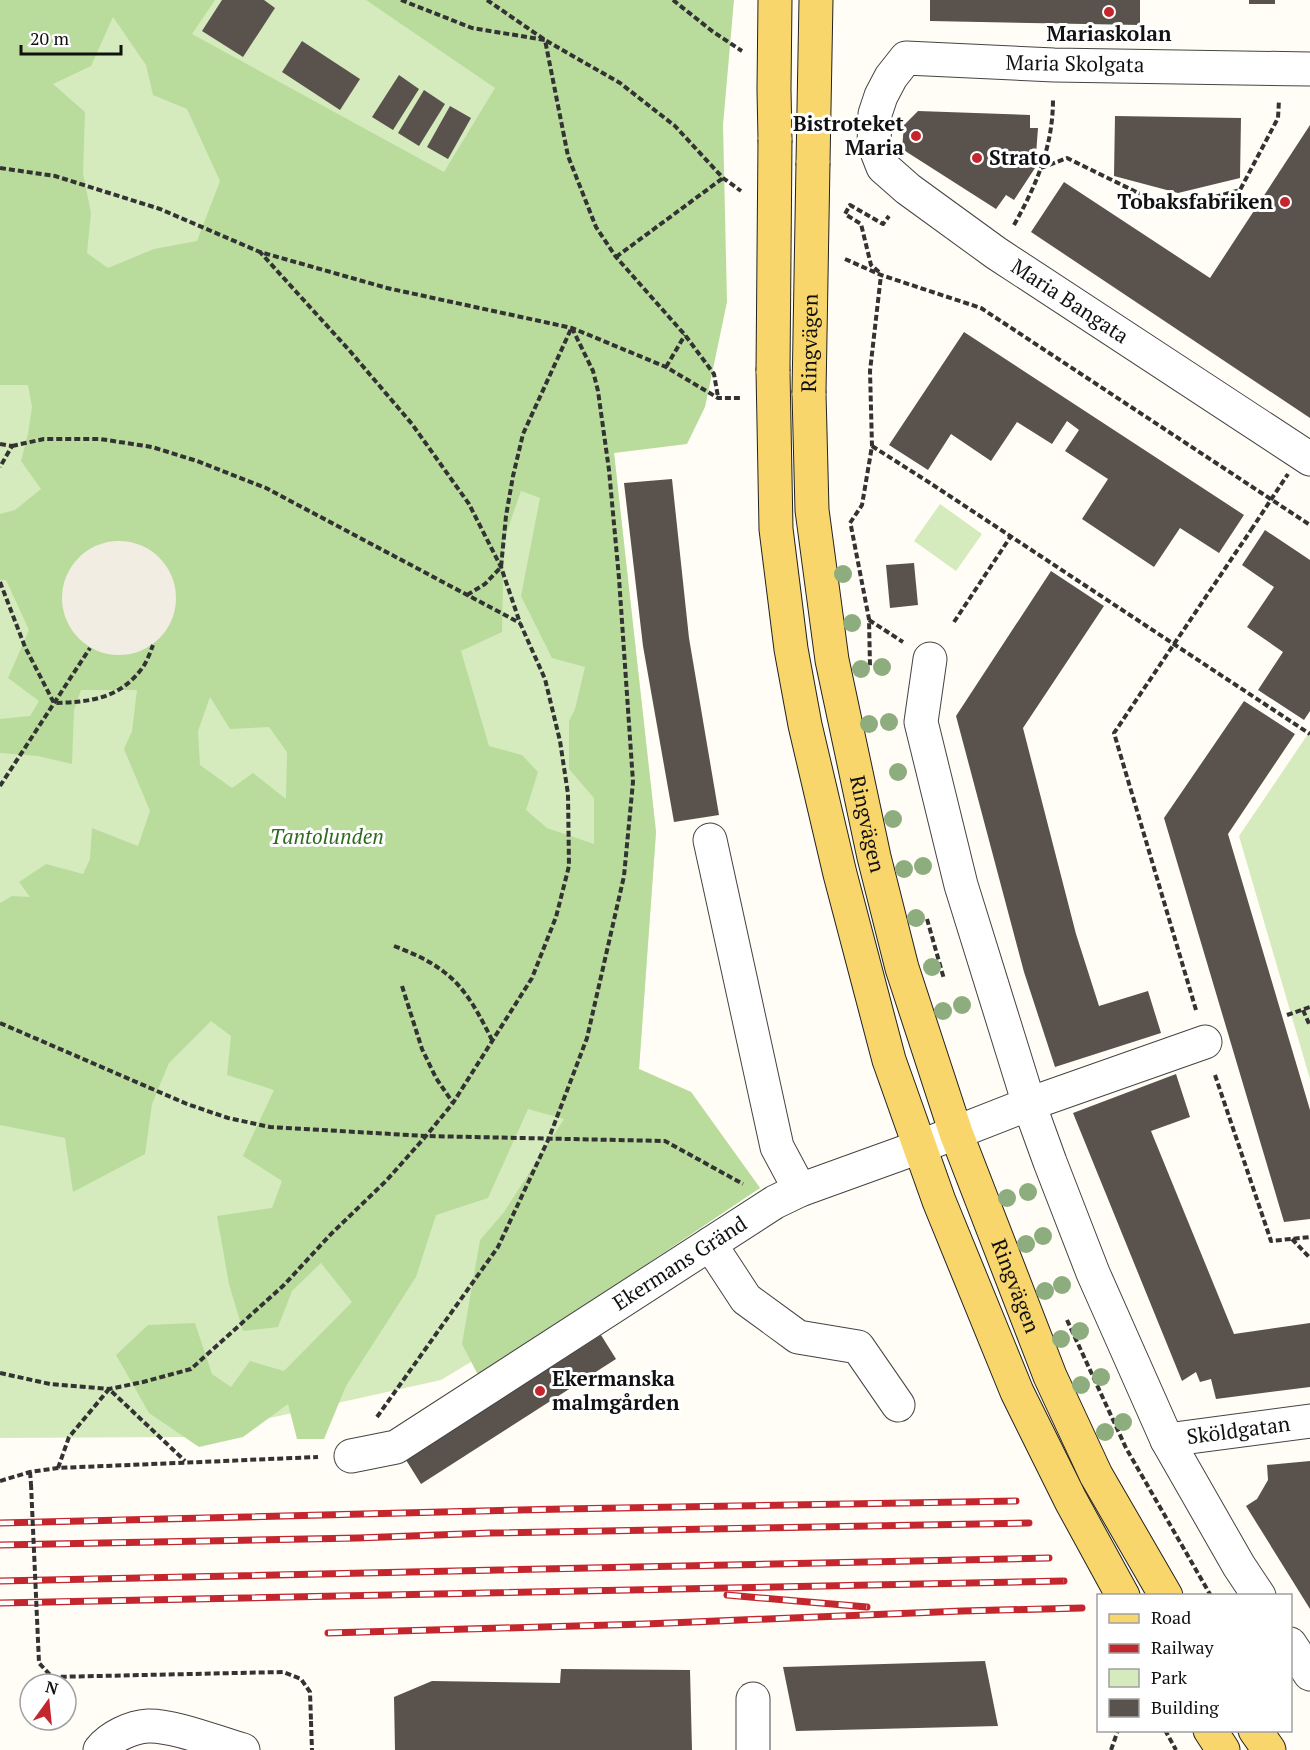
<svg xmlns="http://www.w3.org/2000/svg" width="1310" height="1750" viewBox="0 0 1310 1750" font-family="'PT Serif',serif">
<rect width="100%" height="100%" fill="#fffdf5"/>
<g fill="#d5ebbd">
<path d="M0,0H715L614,453L656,832L639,1069L691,1092L760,1188L441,1380L184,1437L0,1438Z"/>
<path d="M940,504L982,534L956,571L914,541Z"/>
<path d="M1310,731V1079L1239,836Z"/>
</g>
<path fill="#b9dc9c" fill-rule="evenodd" d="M0,0H215L192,34L444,172L495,88L366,0H734L723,125L727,302L705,407L687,444L614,453L656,832L639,1069L691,1092L760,1188L479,1377L462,1344L480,1240L504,1212L564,1119L528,1109L488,1198L436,1215L416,1277L346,1386L324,1439H297L288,1404L243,1437L199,1447L149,1413L116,1355L148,1325L195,1323L212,1374L231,1387L250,1361L284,1371L352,1302L321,1263L292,1291L278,1327L243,1331L229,1284L217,1216L272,1208L282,1181L243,1156L274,1090L227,1075L231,1036L211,1021L169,1063L152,1104L145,1154L73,1192L65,1138L0,1125V903L12,896L30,897L19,882L46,864L83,874L90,859L92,828L138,846L150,811L124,749L132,731L137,690H81L74,710L72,764L38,756L0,753V719L30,716L39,701L8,678L29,630L6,580H0V514L15,510L41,489L21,461L28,434L32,407L28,385H0ZM113,17L146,65L153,95L187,109L220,181L197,241L154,249L108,268L87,253L91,213L83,173L85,112L53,84L91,66ZM521,491L540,498L521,596L552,658L585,667L575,709L569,721V769L594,798V844L547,828L526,810L538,772L522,755L489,746L461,651L502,632L504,540ZM210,697L230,729L269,727L287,752L286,799L253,773L232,788L200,765L198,731Z"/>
<circle fill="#f1ede2" cx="119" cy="598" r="57"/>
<g fill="#5a524d">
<path d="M222,0H264L275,8L243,57L202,31Z"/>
<path d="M930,0H1140V25L930,21Z"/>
<rect x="1249" y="0" width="26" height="4"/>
<path d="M302,41L360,79L340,110L282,72Z"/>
<path d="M399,75L419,89L393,130L372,117Z"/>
<path d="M424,90L445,104L419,146L398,133Z"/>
<path d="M450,106L471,118L448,159L427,147Z"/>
<path d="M918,111L1030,115V128H1038L1035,168L1014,200L1006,195L996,209L902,149L904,125Z"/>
<path d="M1115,116L1241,118L1240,178L1178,193L1114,176Z"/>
<path d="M1310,125V418L1031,232L1064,182L1210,278Z"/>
<path d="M964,332L1244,515L1219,553L1180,528L1154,567L1082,519L1108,479L1065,451L1079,430L1067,421L1052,444L1017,422L991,461L951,434L928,470L889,445Z"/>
<path d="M672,479L689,638L719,815L674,822L643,646L624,483Z"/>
<path d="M1265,530L1310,560V711L1304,720L1258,690L1283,652L1247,627L1274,587L1242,565Z"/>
<path d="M914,563L918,605L890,608L886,565Z"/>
<path d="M1051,571L1104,606L1023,728L1076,934L1099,1006L1148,991L1161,1033L1055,1067L1024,972L956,716Z"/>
<path d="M1244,701L1295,734L1228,834L1310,1110V1219L1284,1222L1164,818Z"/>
<path d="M1176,1074L1190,1117L1151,1131L1234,1334L1310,1323V1387L1216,1399L1211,1379L1200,1382L1196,1372L1182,1381L1073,1113Z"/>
<path d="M601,1335L616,1359L421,1484L406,1460Z"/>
<path d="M1310,1461V1609L1246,1506L1257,1499L1268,1480L1267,1465Z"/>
<path d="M985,1661L998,1726L796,1731L783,1667Z"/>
<path d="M561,1669L690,1670L692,1750H395L394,1697L432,1681L560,1683Z"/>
</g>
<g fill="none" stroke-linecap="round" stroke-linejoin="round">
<defs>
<g id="minor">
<path id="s1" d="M1310,69L1054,65L906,58L891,77L881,96L875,114L874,144L883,167L908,189L996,253L1310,459"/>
<path d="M930,659L921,722L961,885L1029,1104L1050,1162L1093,1273L1167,1440L1239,1566L1259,1596"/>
<path d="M710,840L777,1147L800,1190"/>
<path d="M710,1244L746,1299L798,1337L858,1347L898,1405"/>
<path id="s2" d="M1167,1440L1310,1421"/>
<path id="s3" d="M351,1456L396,1447L775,1202L800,1190L919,1147L1029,1104L1205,1042"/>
<path d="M1290,1644L1310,1674"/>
<path d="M100,1750C110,1737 131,1727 148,1726C173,1725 218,1743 243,1750"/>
<path d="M753,1750V1699"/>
</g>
<g id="major">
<path d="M775,140L774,89L775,0"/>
<path d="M813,163L816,0"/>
<path d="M773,371L776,529L791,649L805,725L840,874L889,1060L939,1201L1017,1392L1071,1501L1123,1596"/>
<path id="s4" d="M809,393L812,510L832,660L874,857L902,968L956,1133L1050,1376L1096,1475L1166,1596"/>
<path d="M1210,1730L1223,1750"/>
<path d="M1255,1730L1269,1750"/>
</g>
</defs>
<use href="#minor" stroke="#444" stroke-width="35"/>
<use href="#major" stroke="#222" stroke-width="35"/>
<g stroke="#333" stroke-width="4" stroke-dasharray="6 3" stroke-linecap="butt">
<path d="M401,0L472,28L545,40L568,156L596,227L616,257L685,335L714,374L718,397"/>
<path d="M487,0L545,40L620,83L675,126L723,178L741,191"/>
<path d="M673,0L712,31L742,51"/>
<path d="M0,168L55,176L160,209L260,252L387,288L572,328L666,367L718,398H741"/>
<path d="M1041,168L1067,158L1171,209L1240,190L1278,118L1279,100"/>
<path d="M1014,225C1037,184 1053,146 1053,99"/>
<path d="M616,257L723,178"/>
<path d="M845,259L881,275L981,308L1310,525"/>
<path d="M879,272L871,265L861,224L845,214L850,205L883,224L889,216"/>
<path d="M666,367L685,335"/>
<path d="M0,444L12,446L0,467"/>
<path d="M12,446L44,439H100L152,447L197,461L266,488L520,623"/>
<path d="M872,446L930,483L1310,734"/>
<path d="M850,523L862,505L872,446L870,371L881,275"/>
<path d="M851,526L869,619L870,666"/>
<path d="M0,582L25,647L54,703C90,702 120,699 143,667C147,661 150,653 153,645"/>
<path d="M467,595L485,584L501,567L506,516L513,476L523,434L571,329"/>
<path d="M869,620L903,642"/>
<path d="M954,622L1011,536"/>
<path d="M0,786L90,648"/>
<path d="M927,919L944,979"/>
<path d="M394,946C412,953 429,960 444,972C466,988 480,1016 492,1040"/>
<path d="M402,986L422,1049L436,1078L453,1103"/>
<path d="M1196,1010L1114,733L1251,530"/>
<path d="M1303,1010L1310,1026"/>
<path d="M1287,1015L1310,1007"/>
<path d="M0,1023L187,1104L228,1118L270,1127L426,1136L665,1141L743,1184"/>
<path d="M1215,1075L1271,1241L1310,1237"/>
<path d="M1292,1239L1310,1258"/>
<path d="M1067,1320L1126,1448L1211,1596"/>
<path d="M0,1373L50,1384L109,1389L143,1382L191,1369L284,1285L331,1234L386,1181L426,1136L453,1103L532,978L556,917L569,866L568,794L560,741L545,679L520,623L501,567L469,504L412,424L349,350L260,252"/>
<path d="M377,1417L498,1247L549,1138L587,1038L624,876L633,782L619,578L609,470L598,391L593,371L572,328"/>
<path d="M58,1468L69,1437L109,1389L185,1461"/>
<path d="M30,1472L31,1484"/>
<path d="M0,1481L30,1472L58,1468L318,1457"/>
<path d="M311,1721L312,1750"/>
<path d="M1165,1730L1176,1750"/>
<path d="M1111,1750L1118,1730"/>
</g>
<use href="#minor" stroke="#fff" stroke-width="33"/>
<use href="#major" stroke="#f9d66b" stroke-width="33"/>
<defs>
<g id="rail">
<path d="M0,1523L563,1509L1016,1501"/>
<path d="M0,1545L358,1538L490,1533L1029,1523"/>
<path d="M0,1581L1049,1558"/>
<path d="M727,1595L867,1607"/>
<path d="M0,1603L1064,1581"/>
<path d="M328,1633L645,1624L962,1611L1082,1608"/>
</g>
</defs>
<use href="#rail" stroke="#c4262e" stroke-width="7"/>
<use href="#rail" stroke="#fff" stroke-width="4.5" stroke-dasharray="14" stroke-linecap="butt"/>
<defs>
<g id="major-bridge">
<path d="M773,371L775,140"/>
<path id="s5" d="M809,393L813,163"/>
</g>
</defs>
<use href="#major-bridge" stroke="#222" stroke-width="35" stroke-linecap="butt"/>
<g stroke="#333" stroke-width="4" stroke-dasharray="6 3" stroke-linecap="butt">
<path d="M1251,530L1288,474"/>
<path d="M31,1484L39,1663L52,1677L283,1672L301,1679L310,1692L311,1721"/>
</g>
<use href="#major-bridge" stroke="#f9d66b" stroke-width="33"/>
</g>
<g fill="#8dad7f">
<circle cx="843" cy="574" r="9"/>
<circle cx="852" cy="623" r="9"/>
<circle cx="882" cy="667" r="9"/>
<circle cx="861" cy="669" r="9"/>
<circle cx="889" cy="722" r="9"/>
<circle cx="869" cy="724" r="9"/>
<circle cx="898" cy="772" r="9"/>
<circle cx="893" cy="819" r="9"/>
<circle cx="923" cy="866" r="9"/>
<circle cx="904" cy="869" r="9"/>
<circle cx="916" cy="918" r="9"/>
<circle cx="932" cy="967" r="9"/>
<circle cx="962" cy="1005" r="9"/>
<circle cx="943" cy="1011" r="9"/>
<circle cx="1028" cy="1192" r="9"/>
<circle cx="1007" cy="1198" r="9"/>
<circle cx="1043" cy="1236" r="9"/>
<circle cx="1026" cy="1244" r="9"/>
<circle cx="1062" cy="1285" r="9"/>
<circle cx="1045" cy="1291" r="9"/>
<circle cx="1080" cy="1331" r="9"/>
<circle cx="1061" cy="1339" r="9"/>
<circle cx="1101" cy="1377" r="9"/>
<circle cx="1081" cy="1385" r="9"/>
<circle cx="1123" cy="1422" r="9"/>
<circle cx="1105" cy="1432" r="9"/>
</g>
<g fill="#c4262e" stroke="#fff" stroke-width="2">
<circle cx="1109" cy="12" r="6"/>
<circle cx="916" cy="136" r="6"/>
<circle cx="977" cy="158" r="6"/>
<circle cx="1285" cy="202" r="6"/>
<circle cx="540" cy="1391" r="6"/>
</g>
<g text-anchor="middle" stroke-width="6" stroke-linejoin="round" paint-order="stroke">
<g font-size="21" font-weight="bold" fill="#111" stroke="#fff" text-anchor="end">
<text x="1109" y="41" text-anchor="middle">Mariaskolan</text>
<text x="904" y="131">Bistroteket<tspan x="904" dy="24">Maria</tspan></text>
<text x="989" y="165" text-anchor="start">Strato</text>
<text x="1273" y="209">Tobaksfabriken</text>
<text x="552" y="1386" text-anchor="start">Ekermanska<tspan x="552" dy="24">malmgården</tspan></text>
</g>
<g font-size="21" fill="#111" stroke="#fff">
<text transform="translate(1075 64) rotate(1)" y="7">Maria Skolgata</text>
<text dy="7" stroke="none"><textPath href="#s1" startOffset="754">Maria Bangata</textPath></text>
<text dy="7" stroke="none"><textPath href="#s5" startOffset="50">Ringvägen</textPath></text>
<text dy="7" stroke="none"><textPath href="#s4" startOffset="436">Ringvägen</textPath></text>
<text dy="7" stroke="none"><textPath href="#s3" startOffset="384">Ekermans Gränd</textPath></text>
<text dy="7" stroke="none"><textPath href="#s4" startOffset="922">Ringvägen</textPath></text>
<text dy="7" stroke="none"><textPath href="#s2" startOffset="72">Sköldgatan</textPath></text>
</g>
<g font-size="21" font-style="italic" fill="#2f6b1f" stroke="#fff">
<text x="327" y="844">Tantolunden</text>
</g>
</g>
<rect x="1097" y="1594" width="195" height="138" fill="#ffffff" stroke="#a0a0a0" stroke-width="1.5"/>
<rect x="1109" y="1614" width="30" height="9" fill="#f9d66b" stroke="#a0a0a0" stroke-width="1.5"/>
<text x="1151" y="1624" font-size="18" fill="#111111">Road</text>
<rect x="1109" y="1644" width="30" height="9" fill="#c4262e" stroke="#a0a0a0" stroke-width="1.5"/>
<text x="1151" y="1654" font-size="18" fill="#111111">Railway</text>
<rect x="1109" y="1669" width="30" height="18" fill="#d5ebbd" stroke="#a0a0a0" stroke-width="1.5"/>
<text x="1151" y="1684" font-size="18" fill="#111111">Park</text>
<rect x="1109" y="1699" width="30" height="18" fill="#5a524d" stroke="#a0a0a0" stroke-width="1.5"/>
<text x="1151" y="1714" font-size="18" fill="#111111">Building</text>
<g transform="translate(48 1702) rotate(15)"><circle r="28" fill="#ffffff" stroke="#a0a0a0" stroke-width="1.5"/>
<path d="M0-4.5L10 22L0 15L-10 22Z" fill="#c4262e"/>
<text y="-9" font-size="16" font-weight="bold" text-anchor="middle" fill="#111111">N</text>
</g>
<path d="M21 45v9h100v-9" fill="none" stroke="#111111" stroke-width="3"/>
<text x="30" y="45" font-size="18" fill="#111111" stroke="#ffffff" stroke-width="4.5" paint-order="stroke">20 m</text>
</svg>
